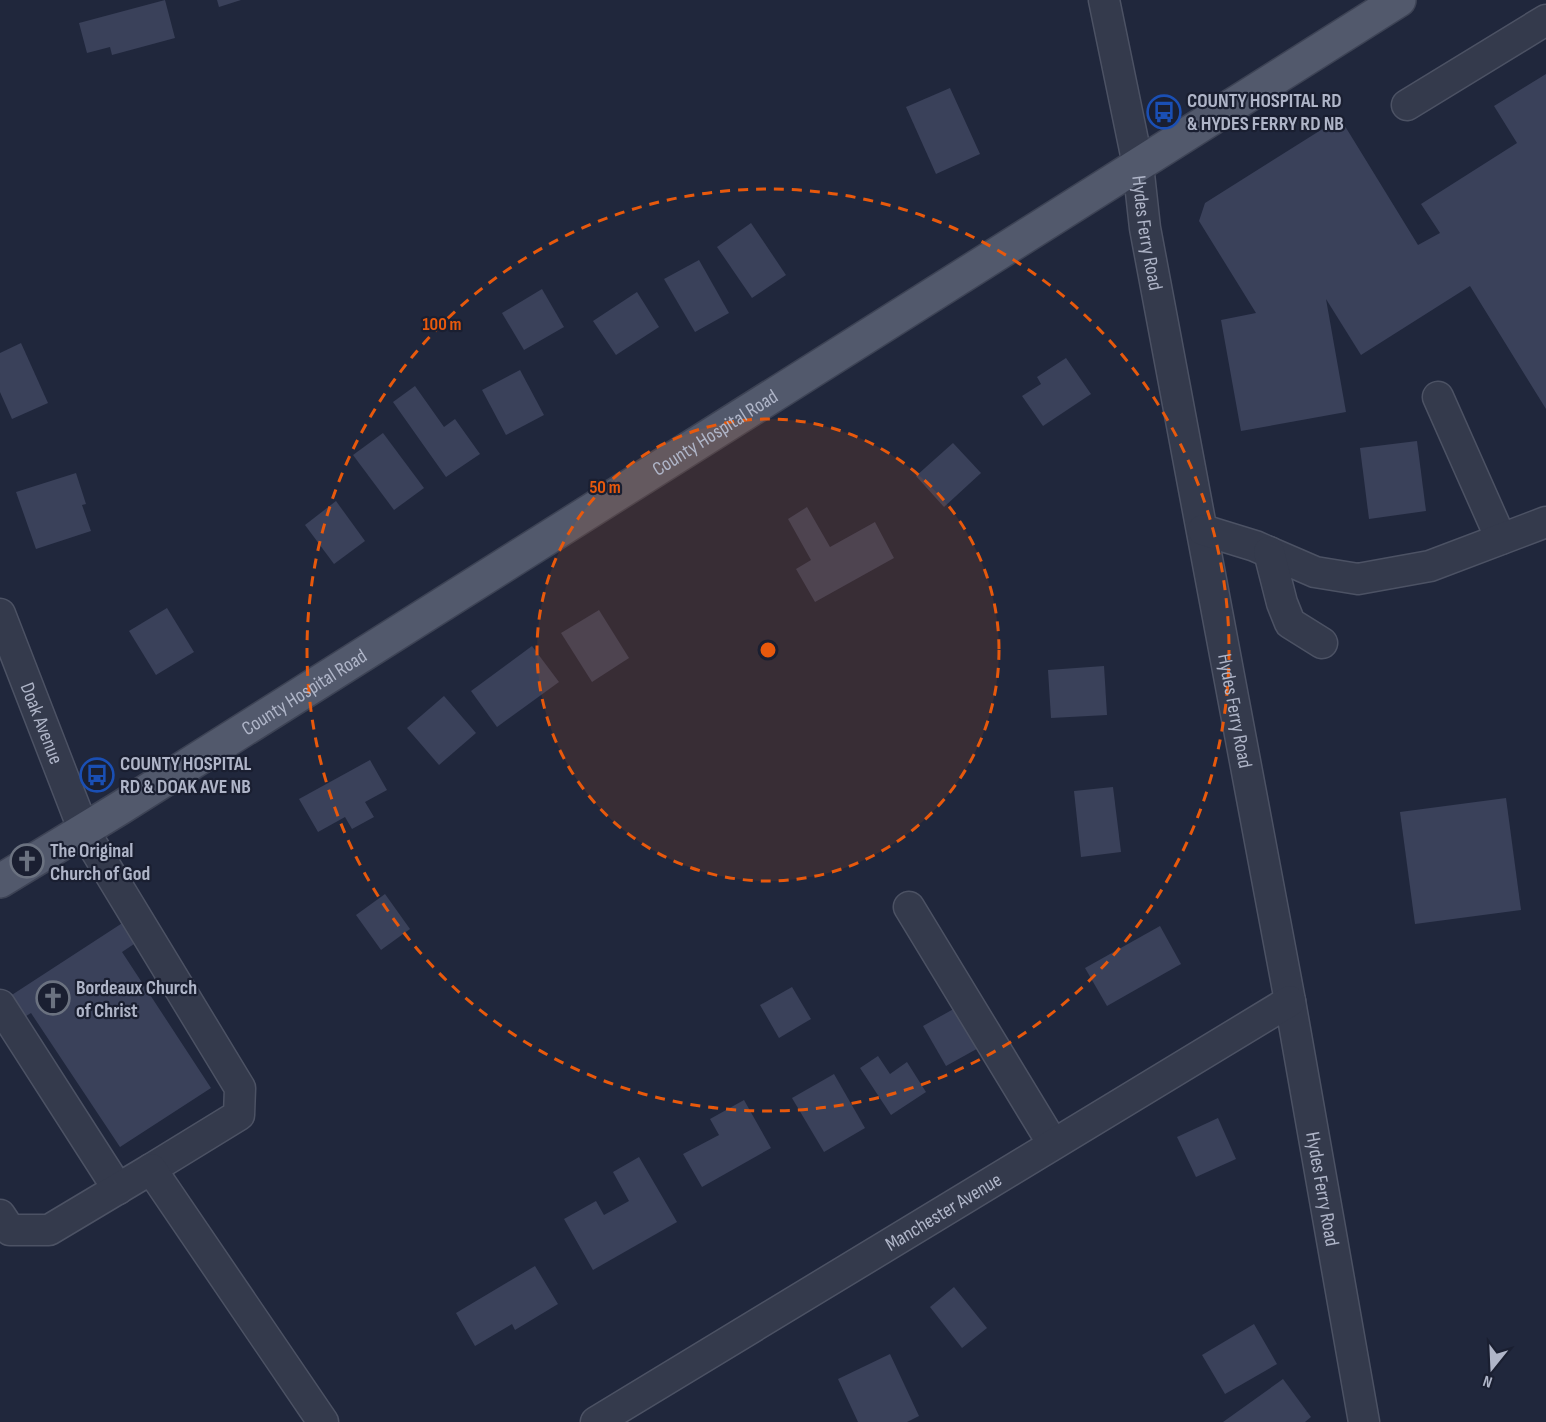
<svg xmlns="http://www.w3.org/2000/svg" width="1546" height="1422" viewBox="0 0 1546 1422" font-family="'Sofia Sans Condensed',sans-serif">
<rect width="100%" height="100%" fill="#20273c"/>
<g fill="#3a415a">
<path d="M165,0L175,38L112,55L110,47L87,53L79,23Z"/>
<path d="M217,0H241L219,7Z"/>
<path d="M1546,74V409L1470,286L1361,355L1326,299L1346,412L1241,431L1221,320L1256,313L1199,221L1205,203L1340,118L1418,245L1440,233L1421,204L1517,143L1494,106Z"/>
<path d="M950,88L980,154L936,174L906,107Z"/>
<path d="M751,223L786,275L752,298L717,247Z"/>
<path d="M699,260L729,313L695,332L664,279Z"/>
<path d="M542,289L564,327L524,350L502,313Z"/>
<path d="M637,292L659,327L616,355L593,321Z"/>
<path d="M21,343L48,403L12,419L0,392V353Z"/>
<path d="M1066,358L1091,394L1043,426L1022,396L1041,384L1037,377Z"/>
<path d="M520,370L544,415L506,435L482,390Z"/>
<path d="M415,386L444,427L455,419L480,454L446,477L393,402Z"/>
<path d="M383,433L424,488L394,510L353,455Z"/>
<path d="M1417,441L1426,511L1369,519L1360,448Z"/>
<path d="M953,443L981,473L944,507L916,476Z"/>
<path d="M76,473L86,504L82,505L91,531L36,549L16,492Z"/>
<path d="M336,501L365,541L334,564L305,525Z"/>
<path d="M807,507L830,547L875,522L894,558L815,602L796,569L811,560L788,519Z"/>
<path d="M167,608L194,652L156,675L129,631Z"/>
<path d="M599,610L629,658L592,682L561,633Z"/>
<path d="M532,646L559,682L497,727L471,691Z"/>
<path d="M1104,666L1107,715L1051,718L1048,670Z"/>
<path d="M444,696L476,733L439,765L407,728Z"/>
<path d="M370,760L387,790L365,802L374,817L352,829L345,817L318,832L299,799Z"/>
<path d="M1113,787L1121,852L1081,857L1074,791Z"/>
<path d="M1506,798L1521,910L1415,924L1400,812Z"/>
<path d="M385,894L410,929L381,950L356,915Z"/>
<path d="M127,920L140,940L122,952L211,1088L120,1147L31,1013L15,1023L1,1002Z"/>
<path d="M1160,926L1181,964L1107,1006L1085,968Z"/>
<path d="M792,987L811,1019L779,1038L760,1005Z"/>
<path d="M959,1006L982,1046L946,1066L923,1026Z"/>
<path d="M878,1056L890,1074L907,1062L926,1092L891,1115L860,1068Z"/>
<path d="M834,1074L865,1128L824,1152L792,1098Z"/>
<path d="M744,1100L771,1148L702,1187L683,1154L719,1135L710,1119Z"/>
<path d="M1218,1118L1236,1159L1196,1177L1177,1137Z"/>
<path d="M639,1157L677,1222L593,1270L564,1219L596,1201L604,1215L629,1201L613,1172Z"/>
<path d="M535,1266L558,1304L515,1330L512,1324L475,1346L456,1313Z"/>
<path d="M954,1287L987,1328L962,1348L930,1307Z"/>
<path d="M1254,1324L1277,1364L1225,1394L1202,1355Z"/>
<path d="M890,1354L919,1416L907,1422H858L838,1379Z"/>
<path d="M1283,1379L1311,1417L1305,1422H1223Z"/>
</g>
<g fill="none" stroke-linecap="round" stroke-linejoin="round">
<defs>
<g id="minor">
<path id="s1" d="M1104,0L1138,165L1145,228L1290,1001L1364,1422"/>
<path d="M1407,105L1546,20"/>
<path d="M1438,397L1501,539"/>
<path d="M1203,530L1255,546L1315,572L1358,579L1430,566L1546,522"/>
<path d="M1269,552L1282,603L1290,623L1322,643"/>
<path id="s2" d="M0,614L84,831L240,1088L239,1115L151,1169"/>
<path d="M909,907L1053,1144"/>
<path d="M0,1005L118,1189"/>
<path d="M0,1215L10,1230H49L151,1169L323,1422"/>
<path id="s3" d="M596,1422L1290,1001"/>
</g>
<g id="major">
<path id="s4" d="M0,881L120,808L1399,0"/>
</g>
</defs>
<use href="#minor" stroke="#4c5264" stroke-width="33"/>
<use href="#major" stroke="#3d4355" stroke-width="36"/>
<use href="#minor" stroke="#343a4c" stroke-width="30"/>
<use href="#major" stroke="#52596c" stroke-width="33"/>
</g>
<circle cx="768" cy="650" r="231" fill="#e8590c" fill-opacity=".12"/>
<g fill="none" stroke="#e8590c" stroke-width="3" stroke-dasharray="10 8">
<circle cx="768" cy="650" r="231"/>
<circle cx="768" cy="650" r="461"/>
</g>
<defs>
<symbol id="bus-ring" viewBox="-11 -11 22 22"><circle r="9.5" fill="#1a1f31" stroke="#1a4fb4" stroke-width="1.5"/><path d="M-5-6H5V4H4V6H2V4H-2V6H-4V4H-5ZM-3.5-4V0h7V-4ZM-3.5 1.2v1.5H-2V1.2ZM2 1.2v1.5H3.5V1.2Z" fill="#1a4fb4"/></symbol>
<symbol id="church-ring" viewBox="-11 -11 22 22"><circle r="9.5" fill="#1a1f31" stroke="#6b7280" stroke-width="1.5"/><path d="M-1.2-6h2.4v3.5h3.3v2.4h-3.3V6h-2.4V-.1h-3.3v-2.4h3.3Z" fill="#6b7280"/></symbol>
</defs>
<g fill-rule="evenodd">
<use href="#bus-ring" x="1145" y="93" width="38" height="38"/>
<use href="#bus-ring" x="78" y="756" width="38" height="38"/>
<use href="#church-ring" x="8" y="842" width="38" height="38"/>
<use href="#church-ring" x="34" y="979" width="38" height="38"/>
</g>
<g text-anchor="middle" stroke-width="4.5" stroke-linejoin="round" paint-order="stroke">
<g font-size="20" font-weight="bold" fill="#afb5c8" stroke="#1a1f31" text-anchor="start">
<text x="1187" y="107">COUNTY HOSPITAL RD<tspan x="1187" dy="23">&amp; HYDES FERRY RD NB</tspan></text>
<text x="120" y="770">COUNTY HOSPITAL<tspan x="120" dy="23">RD &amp; DOAK AVE NB</tspan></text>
<text x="50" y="857">The Original<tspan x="50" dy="23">Church of God</tspan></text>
<text x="76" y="994">Bordeaux Church<tspan x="76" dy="23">of Christ</tspan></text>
</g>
<g font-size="20" fill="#afb5c8" stroke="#1a1f31">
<text dy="7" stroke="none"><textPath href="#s1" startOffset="237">Hydes Ferry Road</textPath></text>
<text dy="7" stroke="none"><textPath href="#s4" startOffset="844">County Hospital Road</textPath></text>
<text dy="7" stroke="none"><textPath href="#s4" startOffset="358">County Hospital Road</textPath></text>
<text dy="7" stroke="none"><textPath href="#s1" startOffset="723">Hydes Ferry Road</textPath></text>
<text dy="7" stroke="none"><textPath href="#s2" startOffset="117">Doak Avenue</textPath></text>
<text dy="7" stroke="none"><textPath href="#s1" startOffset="1209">Hydes Ferry Road</textPath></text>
<text dy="7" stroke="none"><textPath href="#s3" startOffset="406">Manchester Avenue</textPath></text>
</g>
</g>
<circle cx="768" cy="650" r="9" fill="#e8590c" stroke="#1a1f31" stroke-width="3"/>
<g font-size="18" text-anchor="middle" font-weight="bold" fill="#e8590c" stroke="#1a1f31" stroke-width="4.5" stroke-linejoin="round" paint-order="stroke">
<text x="442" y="330">100 m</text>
<text x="605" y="493">50 m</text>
</g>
<g transform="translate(1492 1368) rotate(198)" stroke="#1a1f31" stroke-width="4.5" paint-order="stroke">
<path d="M0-4.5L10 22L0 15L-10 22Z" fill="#afb5c8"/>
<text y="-9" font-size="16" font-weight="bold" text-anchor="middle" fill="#afb5c8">N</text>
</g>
</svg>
